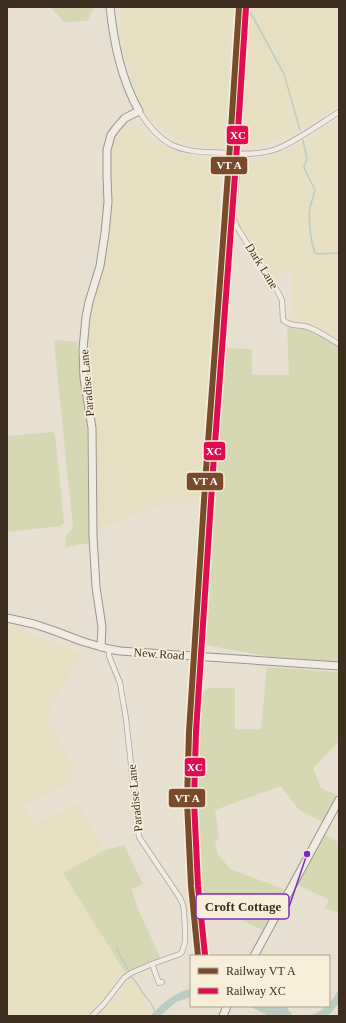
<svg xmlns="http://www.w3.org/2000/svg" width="346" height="1023" viewBox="0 0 346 1023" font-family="Georgia,serif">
<rect width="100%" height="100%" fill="#e7e0d1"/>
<g fill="#e6dfc2">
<path d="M119,7H233L223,149L203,148L184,142L166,132L150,119L140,106L126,57L120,29Z"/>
<path d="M242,7H339V106L286,137L263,145L242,147L233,145Z"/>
<path d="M339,119V340L318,329L295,321L291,289L292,268L274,278L241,228L237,220L241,169L250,162L277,154L304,142Z"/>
<path d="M125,123H132L156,141L174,150L192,157L221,161L207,379L198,504H169L156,507L97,530V461L95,429L88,381L87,355L94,297L106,254L110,222L112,203L111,153L113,141L120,128Z"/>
<path d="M7,624L83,654L53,701L48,721L74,767L71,783L23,805L33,824L77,803L105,850L63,873L125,972L118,980L100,1004L89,1016H7Z"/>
<path d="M131,978L140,990L152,1014L150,1016H97Z"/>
</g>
<g fill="#d6d7b3">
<path d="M51,7H95L87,21L64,22L51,8Z"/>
<path d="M287,327L303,328L318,335L339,346V662L271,657L200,644L207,532L215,425L223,348L252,349V375H289Z"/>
<path d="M59,340L77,342L87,430L89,543L65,547L66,536L73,528L54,341Z"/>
<path d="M53,432L55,434L64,523L61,526L7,532V436Z"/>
<path d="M267,667L339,672V741L313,768L321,788L337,795L323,822L299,810L281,786L215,810L219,836L215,844L218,854L230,869L284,889L265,931L206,903V900L195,893L190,821L191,776L196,697L208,688H235V729H261Z"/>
<path d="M325,835L339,842V913L325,908L329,900L298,885Z"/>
<path d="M124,845L143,884L131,889L139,911L161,959L125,972L63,873L105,850Z"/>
</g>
<g fill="#bcccc2">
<path d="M339,988V1003L328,1016H269L249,1006H286L292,1015C305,1018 317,1015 326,1006H329V1003L335,996Z"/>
<path d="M191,989V997L176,1002L160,1016H150C162,1004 174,992 191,989Z"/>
</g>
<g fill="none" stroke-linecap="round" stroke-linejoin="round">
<g stroke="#bcccc2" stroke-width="1.5">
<path d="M245,8L248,9L253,17L284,74L300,130"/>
<path d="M303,140L307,159L304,166L305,170L315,190C314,196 311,202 310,208C308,219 311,243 315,253L319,254L339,253"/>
<path d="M116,948L128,970"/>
<path d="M131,976C136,981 139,987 143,993C147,999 152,1003 154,1010"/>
</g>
<defs>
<g id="street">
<path d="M139,111C147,124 156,136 170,144C188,153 208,152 227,153C244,154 262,155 279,148C298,140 321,123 339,112"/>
<path d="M239,153L233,218L236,225L240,232L278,292L282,300L283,320C289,326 297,325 304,326C317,329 328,338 339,344"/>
<path d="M152,964L159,983L162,982"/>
<path d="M92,1016L104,1004L124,978L131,973L152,964L180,954L182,952L185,942V929L184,911L183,905L180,898L139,837L126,719L120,683L109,656V649"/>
</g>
<g id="secondary">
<path d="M7,618L34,624L52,630L84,642L109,649L120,651L339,666"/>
<path d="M101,647L102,627L96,587L93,536L92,428L84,378L83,349L86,317L89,302L100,266L105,233L108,202L107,177V150L111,135L117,127L125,118L139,111C121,79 114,43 110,7"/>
<path d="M254,956L339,800"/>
<path d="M223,1016L227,1006"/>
</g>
</defs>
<use href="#street" stroke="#ada599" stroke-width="6"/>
<use href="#secondary" stroke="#9c958a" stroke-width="9"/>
<use href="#street" stroke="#efebe3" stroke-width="4.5"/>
<use href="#secondary" stroke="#efebe3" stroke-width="7"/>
<defs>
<path id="rail-1" d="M198,956L191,886L187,801L189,732L206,470L229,160L239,7"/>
<path id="rail-2" d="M205,955L198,886L194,801L196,732L213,470L236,161L246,7"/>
</defs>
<use href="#rail-1" stroke="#f7eed8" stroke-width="9"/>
<use href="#rail-2" stroke="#f7eed8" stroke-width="9"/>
<use href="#rail-1" stroke="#7a4b2a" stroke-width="6"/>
<use href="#rail-2" stroke="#df0d52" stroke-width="6"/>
</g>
<g text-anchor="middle" stroke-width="3.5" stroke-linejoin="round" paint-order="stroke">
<g font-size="12" fill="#3d2e20" stroke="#f7eed8">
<text transform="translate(262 266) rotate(58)" y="4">Dark Lane</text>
<text transform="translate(87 383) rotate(-95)" y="4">Paradise Lane</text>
<text transform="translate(159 654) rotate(4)" y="4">New Road</text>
<text transform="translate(135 798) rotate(-96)" y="4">Paradise Lane</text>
</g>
</g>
<path fill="none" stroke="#7b2cbf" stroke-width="1.5" d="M307 854L289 907"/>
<circle fill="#7b2cbf" stroke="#f7eed8" stroke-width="1.5" cx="307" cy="854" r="4"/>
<rect fill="#f7eed8" stroke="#7b2cbf" stroke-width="1.5" x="196" y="894" width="93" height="25" rx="4"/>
<g font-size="13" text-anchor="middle" font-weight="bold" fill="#3d2e20">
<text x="243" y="911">Croft Cottage</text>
</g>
<g stroke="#f7eed8" stroke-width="1.5">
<rect x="226" y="125" width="23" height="20" rx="4" fill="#df0d52"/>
<rect x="210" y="156" width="38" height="19" rx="4" fill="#7a4b2a"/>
<rect x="203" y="441" width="23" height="20" rx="4" fill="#df0d52"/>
<rect x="186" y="472" width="38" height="19" rx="4" fill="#7a4b2a"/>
<rect x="184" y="757" width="22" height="20" rx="4" fill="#df0d52"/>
<rect x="168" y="788" width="38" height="20" rx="4" fill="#7a4b2a"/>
</g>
<g font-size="11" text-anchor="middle" font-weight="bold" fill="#fff">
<text x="238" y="139">XC</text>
<text x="229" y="169">VT A</text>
<text x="214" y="455">XC</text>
<text x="205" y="485">VT A</text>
<text x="195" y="771">XC</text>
<text x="187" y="802">VT A</text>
</g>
<rect width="346" height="1023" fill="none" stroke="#3d2e20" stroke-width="16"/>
<rect x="190" y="955" width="140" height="52" fill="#f7eed8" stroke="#ada18e"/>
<rect x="198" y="968" width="20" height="6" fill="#7a4b2a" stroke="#ada18e"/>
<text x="226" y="975" font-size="12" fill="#3d2e20">Railway VT A</text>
<rect x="198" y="988" width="20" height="6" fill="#df0d52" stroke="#ada18e"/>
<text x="226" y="995" font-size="12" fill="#3d2e20">Railway XC</text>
</svg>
